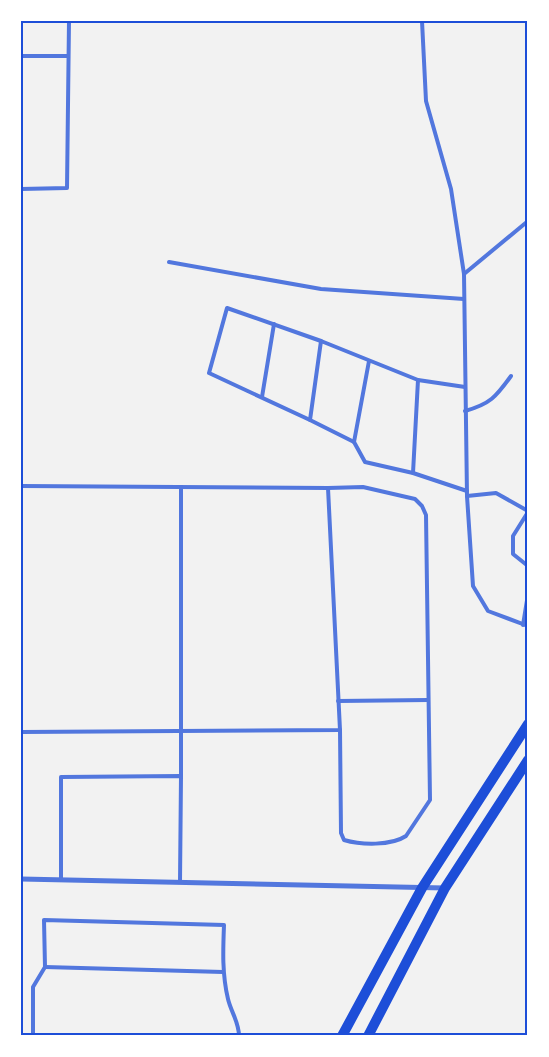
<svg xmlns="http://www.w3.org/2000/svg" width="549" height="1057" viewBox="0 0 549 1057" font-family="'DM Sans',sans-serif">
<rect width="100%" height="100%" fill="#f2f2f2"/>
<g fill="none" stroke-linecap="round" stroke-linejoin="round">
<g stroke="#5277de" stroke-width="4">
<path d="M422,21L426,101L451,189L464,274L467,496L473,586L488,611L528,626"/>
<path d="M21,56H68"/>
<path d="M21,189L67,188L69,21"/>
<path d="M169,262L321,289L464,299"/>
<path d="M464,274L528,221"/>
<path d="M321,341L418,380L413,473L365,462L354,442L310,420Z"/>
<path d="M418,380L465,387"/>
<path d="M262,397L274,324"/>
<path d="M465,411C490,404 496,397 511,376"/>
<path d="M310,420L209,373L227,308L321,341"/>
<path d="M354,442L369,361"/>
<path d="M413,473L467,491"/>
<path d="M21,486L328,488L340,730L21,732"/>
<path d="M181,487V776"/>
<path d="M328,488L363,487L415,499L422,506L426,515L430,800L406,836C391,846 361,845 344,840L341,833L340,730"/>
<path d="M467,496L496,493L528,511"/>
<path d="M528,512L513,536V554L528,566"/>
<path d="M523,625L528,594"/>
<path d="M338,701L428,700"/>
<path d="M61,880V777L181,776L180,882"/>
<path d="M45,967L223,972"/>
<path d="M33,1036V987L45,967L44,920L224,925C223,950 222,974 228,999C231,1012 239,1022 239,1036"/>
</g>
<path stroke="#5277de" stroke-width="5" d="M21,879L445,888"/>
<g stroke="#1d4ed8" stroke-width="10">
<path d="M342,1036L422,888L528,724"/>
<path d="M368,1036L445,888L528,760"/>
</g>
</g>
<rect width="549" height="1057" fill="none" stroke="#ffffff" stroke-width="45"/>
<rect x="22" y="22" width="504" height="1012" fill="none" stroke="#1d4ed8" stroke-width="2"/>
</svg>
